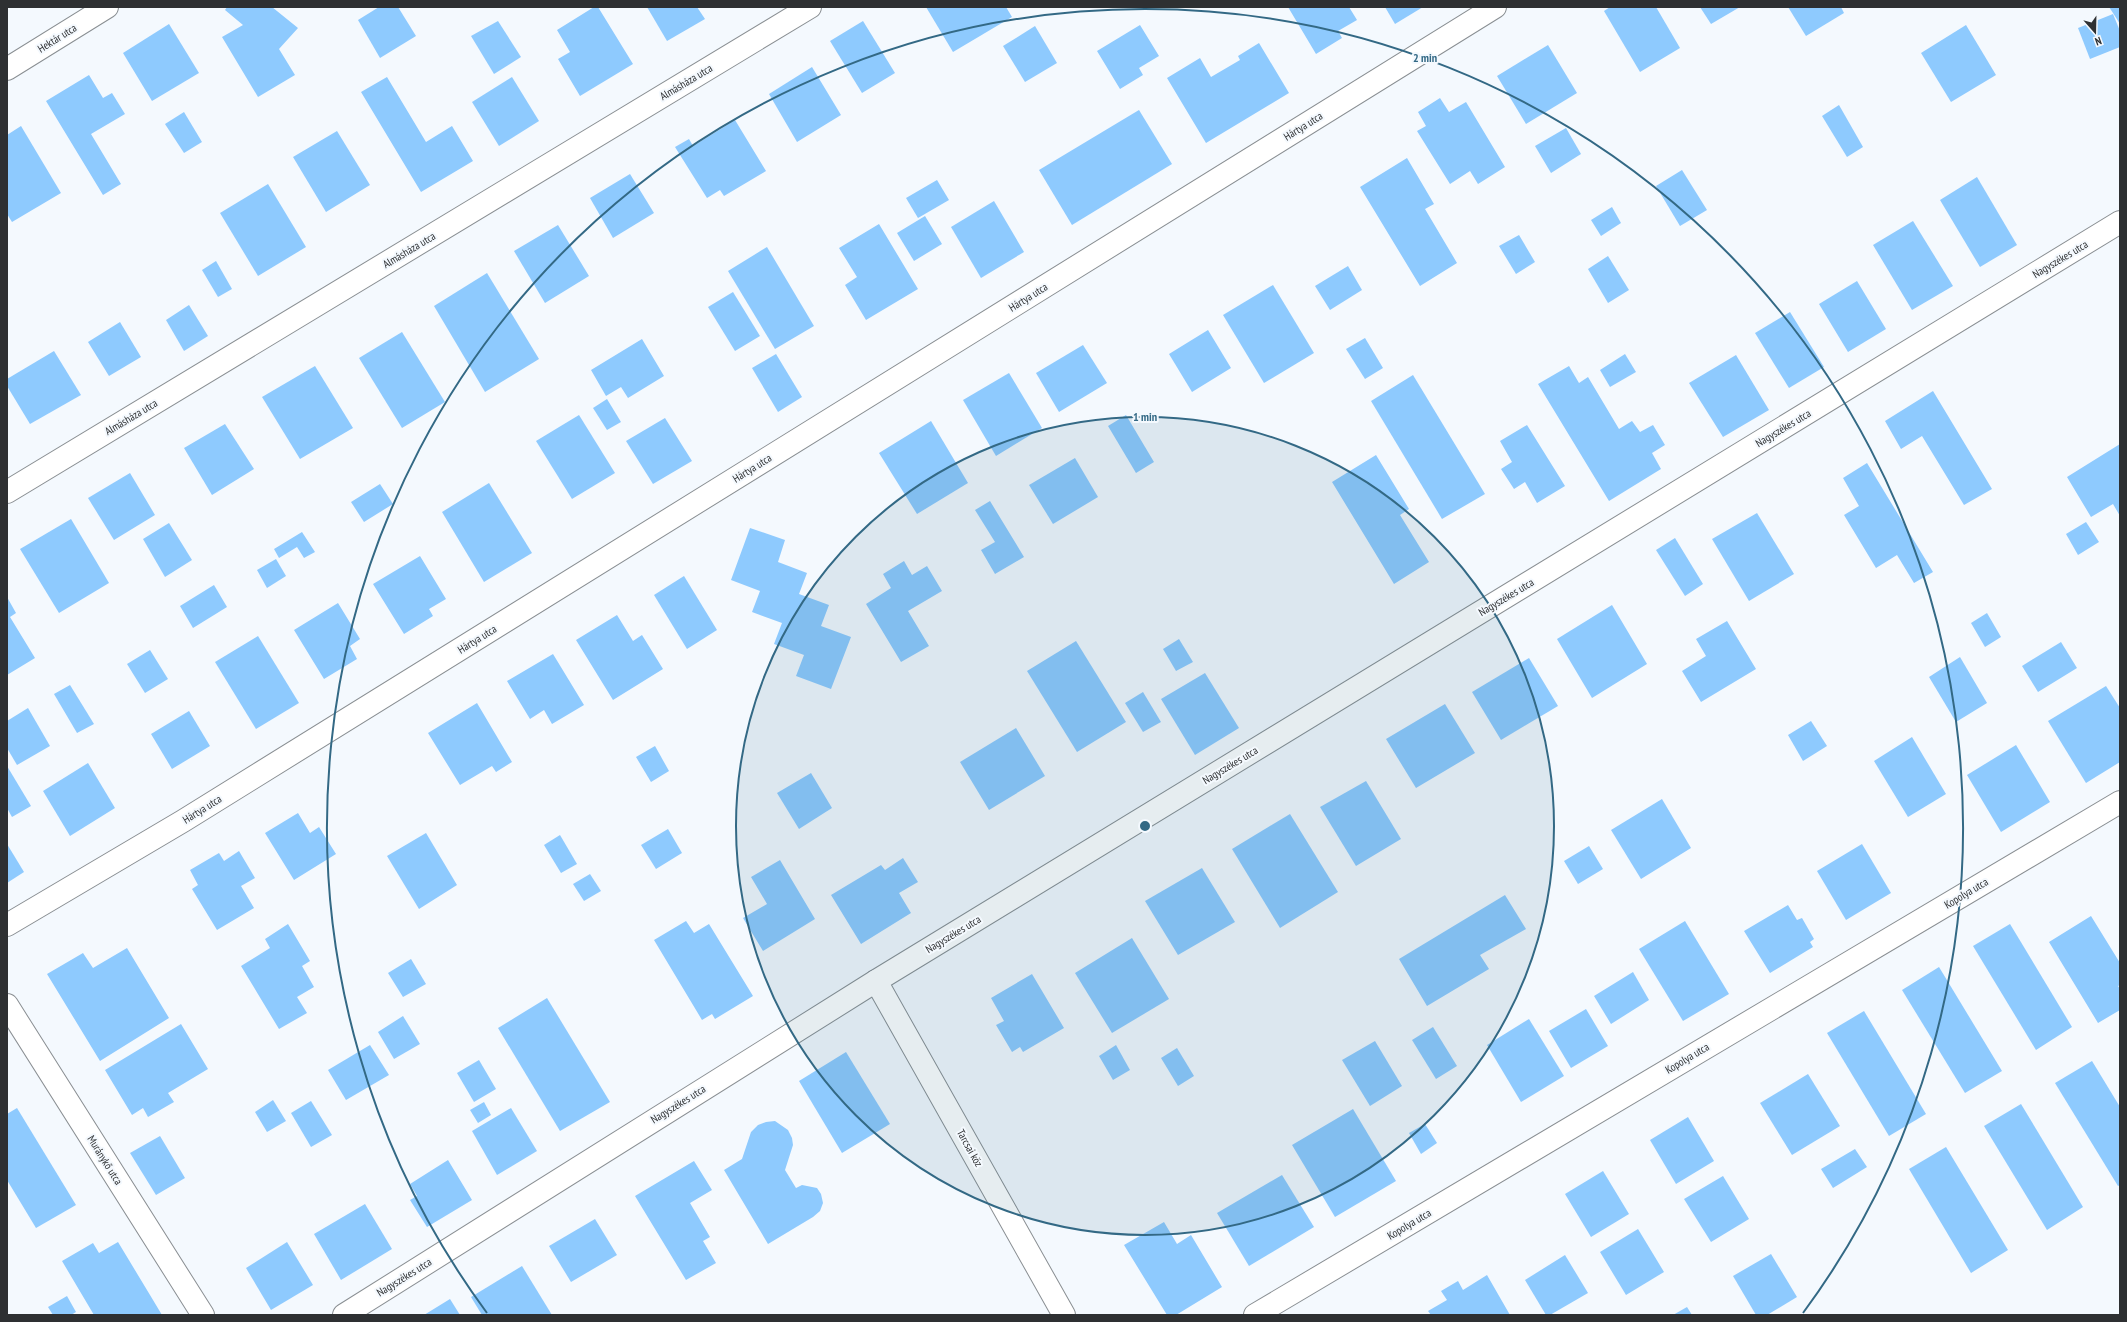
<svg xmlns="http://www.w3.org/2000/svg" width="2127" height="1322" viewBox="0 0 2127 1322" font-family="'PT Sans Narrow',sans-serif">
<rect width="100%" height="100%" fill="#f4f9fe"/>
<g fill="#8ecafe">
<path d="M227,7H272L298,28L279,49L295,75L258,97L222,37L243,25L225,10Z"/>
<path d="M379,7H398L416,36L380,58L358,20Z"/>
<path d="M594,7H598L633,64L580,96L558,59L570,52L557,30Z"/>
<path d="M647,7H697L705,19L667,41Z"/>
<path d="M926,7H1006L1012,17L953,52Z"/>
<path d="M1288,7H1349L1357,20L1338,31L1342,38L1316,54Z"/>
<path d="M1385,7H1423L1395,24Z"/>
<path d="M1610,7H1656L1680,48L1640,72L1604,11Z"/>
<path d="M1700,7H1740L1711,24Z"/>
<path d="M1788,7H1841L1844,13L1806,36Z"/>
<path d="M2109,7H2120V24L2113,13Z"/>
<path d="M2113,14L2120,31V47L2090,59L2078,28Z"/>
<path d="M498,21L521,57L494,74L471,36Z"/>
<path d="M863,21L895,73L862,93L830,41Z"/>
<path d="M169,24L199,73L152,101L123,53Z"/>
<path d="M1140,25L1159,56L1139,68L1143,75L1120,89L1097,51Z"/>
<path d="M1966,25L1996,75L1951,102L1921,53Z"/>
<path d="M1035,26L1057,63L1025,82L1003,46Z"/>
<path d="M1259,43L1289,93L1206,143L1167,78L1200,58L1211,77L1240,60L1238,56Z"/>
<path d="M1548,45L1577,93L1526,124L1497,76Z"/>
<path d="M812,67L841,115L797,142L769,94Z"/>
<path d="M89,75L103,98L112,93L125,114L91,134L121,184L103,195L46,101Z"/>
<path d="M387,77L426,142L452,126L473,161L421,192L361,92Z"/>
<path d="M512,77L539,121L499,146L472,102Z"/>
<path d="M1440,98L1449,112L1466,102L1505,167L1478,184L1470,171L1450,184L1417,131L1426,126L1418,112Z"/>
<path d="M1839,105L1863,147L1847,157L1822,116Z"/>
<path d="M1139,110L1172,164L1072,225L1039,170Z"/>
<path d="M184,112L202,142L184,153L165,124Z"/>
<path d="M735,120L766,171L724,196L720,190L707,198L675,147L689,139L693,146Z"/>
<path d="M21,126L61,193L12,222L7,214V135Z"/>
<path d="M1566,128L1581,154L1551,173L1535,146Z"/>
<path d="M337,131L370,185L326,212L293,157Z"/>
<path d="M1407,158L1434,204L1425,209L1457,263L1420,286L1360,187Z"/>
<path d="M1682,170L1707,210L1680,226L1656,186Z"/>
<path d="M630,174L654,213L613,238L590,198Z"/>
<path d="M1977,177L2017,245L1980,267L1940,200Z"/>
<path d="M937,180L949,200L918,218L906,198Z"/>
<path d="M268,184L306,247L258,276L220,213Z"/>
<path d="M994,201L1024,252L981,278L951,227Z"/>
<path d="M1612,207L1621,223L1601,236L1591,220Z"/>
<path d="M925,216L942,244L914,261L897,233Z"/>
<path d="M1913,221L1953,286L1912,310L1873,245Z"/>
<path d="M879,224L918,289L866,320L845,285L857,277L839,248Z"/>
<path d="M558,225L589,276L545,303L514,251Z"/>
<path d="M1519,235L1535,262L1516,274L1499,246Z"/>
<path d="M767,247L814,326L775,349L728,271Z"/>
<path d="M1608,256L1629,290L1608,303L1588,269Z"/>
<path d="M216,261L232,289L218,297L202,270Z"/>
<path d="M1348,266L1362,290L1330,310L1315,286Z"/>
<path d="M487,273L539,359L485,392L434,306Z"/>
<path d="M1857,281L1886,329L1848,352L1819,304Z"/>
<path d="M1273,285L1314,353L1264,383L1223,315Z"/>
<path d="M733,292L760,336L735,351L708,307Z"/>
<path d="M189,305L208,336L184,351L166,320Z"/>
<path d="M1790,312L1824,367L1789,388L1755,333Z"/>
<path d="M120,322L141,357L109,376L88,342Z"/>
<path d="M1208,330L1231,368L1192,392L1169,354Z"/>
<path d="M402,332L445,402L402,428L359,358Z"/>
<path d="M1365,338L1383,368L1365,379L1346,349Z"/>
<path d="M642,339L664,376L628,398L621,387L606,396L591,370Z"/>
<path d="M1083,345L1107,383L1059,412L1036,373Z"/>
<path d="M54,351L81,395L30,424L7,386V379Z"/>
<path d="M776,354L802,397L778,412L752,368Z"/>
<path d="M1625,354L1636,372L1610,387L1600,370Z"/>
<path d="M1736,355L1769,410L1723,437L1689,383Z"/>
<path d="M315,366L353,428L300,459L262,397Z"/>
<path d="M1569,366L1579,383L1588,377L1619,429L1632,421L1640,432L1653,425L1665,445L1652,453L1661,469L1609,501L1538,384Z"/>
<path d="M1009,373L1042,428L996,456L963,400Z"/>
<path d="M1413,375L1485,494L1442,519L1371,401Z"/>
<path d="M1933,391L1992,489L1964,505L1922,436L1901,449L1885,421Z"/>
<path d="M607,399L621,422L607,430L593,408Z"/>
<path d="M579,415L615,473L572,499L536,441Z"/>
<path d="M1126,415L1154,462L1136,473L1108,426Z"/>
<path d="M665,418L692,461L653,484L626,441Z"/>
<path d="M931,421L968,483L917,514L879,453Z"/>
<path d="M225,424L254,469L212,495L184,448Z"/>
<path d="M1527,425L1565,486L1537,503L1525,482L1514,489L1501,469L1512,462L1500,441Z"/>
<path d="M2120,444V516L2113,504L2091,517L2067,477Z"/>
<path d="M1376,455L1409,509L1400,515L1429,562L1394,584L1332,482Z"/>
<path d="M1075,458L1098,497L1053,524L1029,485Z"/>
<path d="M1867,463L1933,572L1914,583L1897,555L1876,568L1844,515L1859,506L1843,478Z"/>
<path d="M130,473L155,515L114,540L88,498Z"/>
<path d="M489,483L532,553L484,582L442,512Z"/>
<path d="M380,484L393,504L364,522L351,502Z"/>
<path d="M990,501L1024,557L995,574L981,550L995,542L975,510Z"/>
<path d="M1757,513L1794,574L1749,601L1712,539Z"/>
<path d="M71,519L109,583L59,613L20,549Z"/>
<path d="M2086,522L2099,542L2078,555L2066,534Z"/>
<path d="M169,523L192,560L165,577L143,539Z"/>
<path d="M750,528L785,540L778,562L807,573L799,594L829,605L821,626L851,637L831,689L796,676L804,655L774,644L782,623L752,612L760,591L731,580Z"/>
<path d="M302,532L315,552L304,558L297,547L279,558L274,549Z"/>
<path d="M1675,538L1703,584L1685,596L1656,550Z"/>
<path d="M420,556L446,599L429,609L433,616L404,634L373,584Z"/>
<path d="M276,559L286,576L267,588L257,570Z"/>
<path d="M904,561L912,575L927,566L942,591L908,611L929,646L901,662L866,604L891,588L883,574Z"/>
<path d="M684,576L717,630L687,649L654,595Z"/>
<path d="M214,585L227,607L193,628L180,606Z"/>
<path d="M7,597L16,613L10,617L35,658L7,675Z"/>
<path d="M338,603L360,639L350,646L357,659L324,679L294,630Z"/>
<path d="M1612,605L1647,664L1592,698L1557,639Z"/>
<path d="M1987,613L2001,637L1985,647L1971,623Z"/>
<path d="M617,615L633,641L642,635L663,669L613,700L576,640Z"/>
<path d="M1727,621L1756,669L1701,702L1682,671L1706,656L1696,639Z"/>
<path d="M258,636L299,703L256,729L215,662Z"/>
<path d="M1179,639L1193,662L1176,671L1163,649Z"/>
<path d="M1076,641L1126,722L1077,752L1027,671Z"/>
<path d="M2061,642L2077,668L2038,692L2022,666Z"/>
<path d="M150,650L168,679L145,693L127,664Z"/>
<path d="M553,654L584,705L552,724L544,710L530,719L507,681Z"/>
<path d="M1960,657L1987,703L1956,722L1929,677Z"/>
<path d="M1529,658L1558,706L1501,740L1472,692Z"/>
<path d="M1205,673L1239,728L1195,755L1161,699Z"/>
<path d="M70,685L94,724L77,733L54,694Z"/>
<path d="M2106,686L2120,708V762L2086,783L2048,721Z"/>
<path d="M1143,692L1161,722L1143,732L1125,703Z"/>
<path d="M477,703L512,762L496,772L492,766L460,785L428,733Z"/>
<path d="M1445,704L1475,753L1416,788L1386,739Z"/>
<path d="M28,708L50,746L17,765L7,748V721Z"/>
<path d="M189,711L210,746L172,769L151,734Z"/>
<path d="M1811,721L1827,746L1803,761L1788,735Z"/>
<path d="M1016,728L1045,776L989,810L960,762Z"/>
<path d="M1912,737L1946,794L1908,817L1874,761Z"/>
<path d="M2016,745L2050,802L2001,832L1967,775Z"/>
<path d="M655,746L669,771L651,782L636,757Z"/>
<path d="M88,763L115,808L70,836L43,791Z"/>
<path d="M7,766L31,806L12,817L7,808Z"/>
<path d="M811,773L832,808L799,829L777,793Z"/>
<path d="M1366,781L1401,839L1356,866L1320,807Z"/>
<path d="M1662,799L1691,848L1641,879L1611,830Z"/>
<path d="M298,813L310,833L319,827L336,854L294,880L265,833Z"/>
<path d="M1290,814L1338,892L1280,928L1232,849Z"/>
<path d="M668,829L682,853L656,869L641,845Z"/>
<path d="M426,833L457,885L419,909L387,856Z"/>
<path d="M560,835L577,864L561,873L544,845Z"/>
<path d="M7,844L24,872L7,883Z"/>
<path d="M1862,844L1891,893L1846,920L1817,871Z"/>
<path d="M1589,846L1603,869L1578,884L1564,861Z"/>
<path d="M239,851L255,878L241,886L254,908L217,930L192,889L198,885L190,870L219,853L224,861Z"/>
<path d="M903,858L918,882L899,893L911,913L861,944L831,895L881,865L885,870Z"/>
<path d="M780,860L815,919L763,951L743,918L767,904L751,877Z"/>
<path d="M1202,868L1235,922L1178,955L1145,901Z"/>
<path d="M590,874L601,891L584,901L573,884Z"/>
<path d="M1505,895L1526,929L1480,955L1489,969L1427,1006L1399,959Z"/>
<path d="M1788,905L1797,920L1802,918L1814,939L1810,942L1813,947L1770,973L1744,931Z"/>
<path d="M2091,916L2120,963V985L2118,986L2120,989V1010L2098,1023L2049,942Z"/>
<path d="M686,921L694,933L709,924L753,996L715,1019L712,1014L702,1020L654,940Z"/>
<path d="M1685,921L1729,994L1683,1021L1639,949Z"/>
<path d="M288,924L310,961L302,966L314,987L297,997L307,1013L279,1029L241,966L270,948L265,939Z"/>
<path d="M2010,924L2072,1027L2036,1050L1973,946Z"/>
<path d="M1132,938L1169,999L1112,1033L1075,973Z"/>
<path d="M127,948L169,1018L100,1061L47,974L83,953L93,968Z"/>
<path d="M411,959L426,984L403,997L388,973Z"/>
<path d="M1939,967L2002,1071L1965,1093L1902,990Z"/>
<path d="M1633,972L1649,1000L1611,1024L1594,996Z"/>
<path d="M1032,974L1064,1028L1023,1052L1020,1047L1012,1052L996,1025L1004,1021L991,998Z"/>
<path d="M547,998L610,1102L560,1131L498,1028Z"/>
<path d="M1586,1009L1608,1046L1571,1068L1549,1031Z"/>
<path d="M1864,1011L1926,1114L1889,1136L1827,1033Z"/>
<path d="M403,1016L420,1044L394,1059L378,1032Z"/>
<path d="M1529,1019L1564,1076L1521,1102L1487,1045Z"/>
<path d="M181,1024L208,1069L168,1093L174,1102L148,1117L143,1108L132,1115L105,1070Z"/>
<path d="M1433,1027L1457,1066L1436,1079L1412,1040Z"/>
<path d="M1375,1041L1402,1086L1370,1106L1342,1060Z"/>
<path d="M370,1045L389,1075L346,1100L328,1070Z"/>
<path d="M1116,1045L1130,1070L1113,1080L1099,1056Z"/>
<path d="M1177,1048L1194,1076L1178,1086L1161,1058Z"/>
<path d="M846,1052L890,1124L842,1153L799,1081Z"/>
<path d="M479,1060L496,1089L474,1102L457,1073Z"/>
<path d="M2092,1061L2120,1107V1185L2118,1186L2055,1083Z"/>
<path d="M1808,1074L1840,1126L1792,1155L1760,1103Z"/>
<path d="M273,1100L286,1121L267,1132L255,1112Z"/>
<path d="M311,1101L332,1135L311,1147L291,1113Z"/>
<path d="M484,1102L491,1115L478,1123L470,1110Z"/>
<path d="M2021,1104L2083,1207L2047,1230L1984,1126Z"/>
<path d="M17,1108L76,1205L36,1228L7,1180V1114Z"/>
<path d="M511,1108L537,1151L497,1175L472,1131Z"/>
<path d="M1353,1109L1396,1181L1335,1217L1292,1145Z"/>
<path d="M1688,1117L1714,1161L1676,1184L1650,1140Z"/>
<path d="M775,1121L788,1130L792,1138L793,1145L785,1170L796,1188L802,1185L817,1188L821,1194L823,1203L820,1211L813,1217L768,1244L724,1170L742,1159L751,1132L758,1125L766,1122Z"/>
<path d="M1425,1124L1437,1143L1421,1154L1409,1133Z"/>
<path d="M160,1136L185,1178L156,1195L130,1153Z"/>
<path d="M1946,1147L2008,1250L1971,1273L1909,1169Z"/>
<path d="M1855,1149L1867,1167L1833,1188L1821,1169Z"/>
<path d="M448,1160L472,1200L427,1227L410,1200L417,1196L410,1184Z"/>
<path d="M694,1161L712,1190L690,1203L710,1237L703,1241L716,1263L686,1280L635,1196Z"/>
<path d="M1603,1171L1629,1214L1591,1237L1565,1194Z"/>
<path d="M1282,1175L1314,1227L1249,1266L1217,1213Z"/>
<path d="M1723,1176L1749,1219L1711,1242L1684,1199Z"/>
<path d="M365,1204L392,1249L341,1280L314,1234Z"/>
<path d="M595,1219L617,1255L571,1282L549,1246Z"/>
<path d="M1164,1222L1177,1244L1191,1235L1222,1287L1176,1315H1167L1124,1245Z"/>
<path d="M1638,1229L1664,1272L1626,1295L1600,1252Z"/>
<path d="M118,1242L150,1295L162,1315H94L62,1261L93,1243L99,1253Z"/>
<path d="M287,1242L313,1285L271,1310L246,1268Z"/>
<path d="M1771,1254L1797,1297L1767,1315H1756L1733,1276Z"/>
<path d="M1565,1255L1588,1293L1550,1315H1546L1525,1280Z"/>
<path d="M522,1266L552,1315H482L471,1297Z"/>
<path d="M1487,1275L1510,1315H1431L1428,1311L1447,1300L1441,1291L1458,1281L1463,1290Z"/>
<path d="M67,1296L76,1312L71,1315H53L48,1307Z"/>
<path d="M450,1299L460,1315H424Z"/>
<path d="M1687,1307L1692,1315H1673Z"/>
</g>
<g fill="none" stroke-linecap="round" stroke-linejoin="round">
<defs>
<g id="minor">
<path d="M7,69L107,7"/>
<path d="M7,492L810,7"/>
<path d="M7,925L183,821L1495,7"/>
<path d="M876,981L1064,1315"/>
<path d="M7,1005L203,1315"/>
<path d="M344,1315L876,981L2120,222"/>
<path d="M1255,1315L2120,802"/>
</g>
</defs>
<use href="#minor" stroke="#8a8f93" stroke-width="24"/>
<use href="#minor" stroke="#fff" stroke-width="22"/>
</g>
<circle cx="1145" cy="826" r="409" fill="#336985" fill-opacity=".12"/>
<g fill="none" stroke="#336985" stroke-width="2">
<circle cx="1145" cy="826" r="409"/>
<path d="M487 1313A818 818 0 1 1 1803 1313"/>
</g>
<g text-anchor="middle" stroke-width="4" stroke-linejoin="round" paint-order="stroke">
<g font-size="11" fill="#2e3032" stroke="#f4f9fe">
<text transform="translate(57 38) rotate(-32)" y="4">Hektár utca</text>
<text transform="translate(686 82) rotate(-31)" y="4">Almásháza utca</text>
<text transform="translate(1303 126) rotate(-32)" y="4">Hártya utca</text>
<text transform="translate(409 250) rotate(-31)" y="4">Almásháza utca</text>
<text transform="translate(2060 259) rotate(-31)" y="4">Nagyszékes utca</text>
<text transform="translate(1028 297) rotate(-32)" y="4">Hártya utca</text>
<text transform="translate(131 417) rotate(-31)" y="4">Almásháza utca</text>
<text transform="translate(1783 428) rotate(-31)" y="4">Nagyszékes utca</text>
<text transform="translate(752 468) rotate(-32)" y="4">Hártya utca</text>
<text transform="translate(1506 597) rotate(-31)" y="4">Nagyszékes utca</text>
<text transform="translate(477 639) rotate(-32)" y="4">Hártya utca</text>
<text transform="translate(1230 765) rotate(-31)" y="4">Nagyszékes utca</text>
<text transform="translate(202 809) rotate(-32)" y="4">Hártya utca</text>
<text transform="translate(1966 893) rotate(-31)" y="4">Kopolya utca</text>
<text transform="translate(953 934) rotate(-31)" y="4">Nagyszékes utca</text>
<text transform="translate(1687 1058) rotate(-31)" y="4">Kopolya utca</text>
<text transform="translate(678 1104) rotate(-32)" y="4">Nagyszékes utca</text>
<text transform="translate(970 1148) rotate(61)" y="4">Tarcsai köz</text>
<text transform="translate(105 1160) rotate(58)" y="4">Muránykő utca</text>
<text transform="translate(1409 1224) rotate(-31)" y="4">Kopolya utca</text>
<text transform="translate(404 1277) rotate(-32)" y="4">Nagyszékes utca</text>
</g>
</g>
<circle cx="1145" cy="826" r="6" fill="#336985" stroke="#f4f9fe" stroke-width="2"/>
<g font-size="12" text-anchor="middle" font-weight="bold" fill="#336985" stroke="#f4f9fe" stroke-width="4" stroke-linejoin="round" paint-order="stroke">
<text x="1425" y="62">2 min</text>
<text x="1145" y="421">1 min</text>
</g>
<rect width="2127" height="1322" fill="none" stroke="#2e3032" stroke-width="16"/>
<g transform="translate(2095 32) rotate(160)" stroke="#f4f9fe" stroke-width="3" paint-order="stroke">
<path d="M0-3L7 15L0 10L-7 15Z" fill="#2e3032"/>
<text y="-6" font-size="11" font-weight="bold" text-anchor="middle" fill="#2e3032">N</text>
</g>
</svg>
